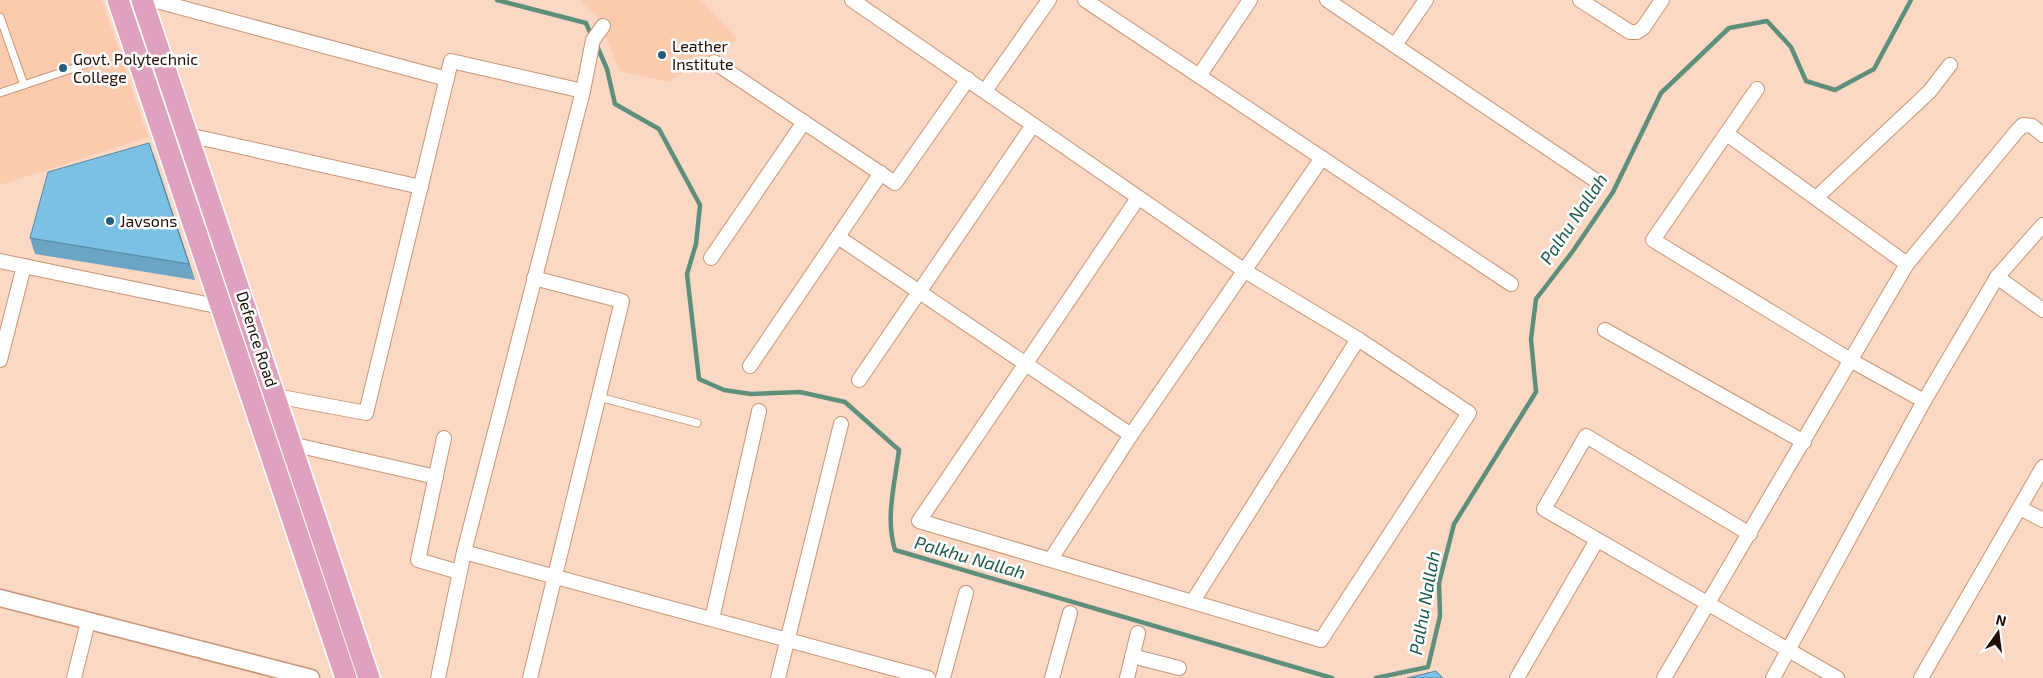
<svg xmlns="http://www.w3.org/2000/svg" width="2043" height="678" viewBox="0 0 2043 678" font-family="'Exo 2',sans-serif">
<rect width="100%" height="100%" fill="#fad8c4"/>
<g fill="#fccaad">
<path d="M0,0H102L148,137L0,185Z"/>
<path d="M580,0H701L737,39L668,82L620,71L597,16Z"/>
</g>
<g fill="none" stroke-linecap="round" stroke-linejoin="round">
<g stroke="#5e8f7b" stroke-width="4.5">
<path d="M497,0L586,23L592,37"/>
<path d="M597,46L607,69L615,104L659,129L700,205L696,244L687,274L699,379L724,390L751,394L800,392L845,402L899,450C895,483 885,518 895,550L1332,678"/>
<path d="M1376,678L1428,667L1440,616L1439,583L1454,524L1536,392L1531,339L1536,299L1573,251L1613,192L1661,93L1729,28L1767,21L1791,47L1806,81L1835,90L1874,69L1911,0"/>
</g>
<defs>
<g id="service">
<path d="M0,17L24,85"/>
<path d="M0,93L98,60"/>
<path d="M599,397L697,423"/>
</g>
<g id="minor">
<path d="M153,0L447,79"/>
<path d="M852,0L1245,271L1358,339L1469,413L1321,640L919,521L1138,198"/>
<path d="M1085,0L1511,284"/>
<path d="M1327,0L1595,180"/>
<path d="M1580,0L1630,32H1637L1643,28L1662,0"/>
<path d="M1395,45L1426,0"/>
<path d="M714,62L895,183L968,79"/>
<path d="M1199,76L1250,0"/>
<path d="M1757,89L1653,240L1852,361L1924,401"/>
<path d="M985,91L1049,0"/>
<path d="M1727,134L1907,264"/>
<path d="M188,135L421,187"/>
<path d="M1816,198L1929,92L1950,65"/>
<path d="M838,237L1131,435"/>
<path d="M711,258L804,122"/>
<path d="M0,261L221,307"/>
<path d="M1997,277L2043,310"/>
<path d="M1605,330L1804,442"/>
<path d="M0,360L24,266"/>
<path d="M750,366L881,173"/>
<path d="M859,380L1033,125"/>
<path d="M276,396L366,413L451,61L583,91"/>
<path d="M444,438L418,560L459,572"/>
<path d="M291,444L436,477"/>
<path d="M2020,508L2043,520"/>
<path d="M1750,534L1586,436L1544,509L1837,678"/>
<path d="M464,552L928,678"/>
<path d="M1051,559L1131,435L1322,158"/>
<path d="M1193,601L1358,339"/>
<path d="M712,619L759,411"/>
<path d="M1132,656L1179,668"/>
<path d="M74,678L88,622"/>
<path d="M438,678L464,552L583,91L593,40L603,26"/>
<path d="M530,678L622,301L534,278"/>
<path d="M778,678L841,424"/>
<path d="M943,678L966,593"/>
<path d="M1052,678L1070,613"/>
<path d="M1127,678L1138,633"/>
<path d="M1517,678L1597,540"/>
<path d="M1664,678L1907,264L2017,131L2023,125L2032,126L2043,135"/>
<path d="M1773,678L1924,401L1997,277L2043,225"/>
<path d="M1921,678L2043,467"/>
</g>
<path id="tertiary" d="M0,598L311,678"/>
<g id="primary">
<path d="M118,0L346,678"/>
<path d="M142,0L369,678"/>
</g>
</defs>
<use href="#service" stroke="#c89474" stroke-width="9"/>
<use href="#minor" stroke="#c89474" stroke-width="16"/>
<use href="#tertiary" stroke="#c89474" stroke-width="19"/>
<use href="#primary" stroke="#fff" stroke-width="24"/>
<use href="#service" stroke="#fff" stroke-width="7"/>
<use href="#minor" stroke="#fff" stroke-width="14"/>
<use href="#tertiary" stroke="#fff" stroke-width="16"/>
<use href="#primary" stroke="#dea2be" stroke-width="21"/>
</g>
<path fill="#6ba5c3" d="M155,159L195,280L35,254L30,238Z"/>
<path fill="#57869f" d="M149,143L155,159L195,280L189,264Z"/>
<g fill="#7cc0e3" stroke="#57869f">
<path d="M149,143L189,264L30,238L48,172Z"/>
<path d="M1436,671L1443,678H1407Z"/>
</g>
<g fill="#265d78" stroke="#fff" stroke-width="2">
<circle cx="662" cy="55" r="5"/>
<circle cx="63" cy="68" r="5"/>
<circle cx="110" cy="221" r="5"/>
</g>
<g text-anchor="middle" stroke-width="5" stroke-linejoin="round" paint-order="stroke">
<g font-size="16" fill="#1f0d03" stroke="#fff" text-anchor="start">
<text x="672" y="52">Leather<tspan x="672" dy="18">Institute</tspan></text>
<text x="73" y="65">Govt. Polytechnic<tspan x="73" dy="18">College</tspan></text>
<text x="120" y="227">Javsons</text>
</g>
<g font-size="16" fill="#1f0d03" stroke="#fff">
<text transform="translate(257 339) rotate(72)" y="6">Defence Road</text>
</g>
<g font-size="18" font-style="italic" fill="#1b5a49" stroke="#fff">
<text transform="translate(1574 219) rotate(-56)" y="6">Palhu Nallah</text>
<text transform="translate(970 558) rotate(16)" y="6">Palkhu Nallah</text>
<text transform="translate(1425 603) rotate(-80)" y="6">Palhu Nallah</text>
</g>
</g>
<g transform="translate(1998 633) rotate(14)" stroke="#ffffff" stroke-width="4" paint-order="stroke">
<path d="M0-4L9 19L0 12L-9 19Z" fill="#1f0d03"/>
<text y="-8" font-size="14" font-weight="bold" text-anchor="middle" fill="#1f0d03">N</text>
</g>
</svg>
